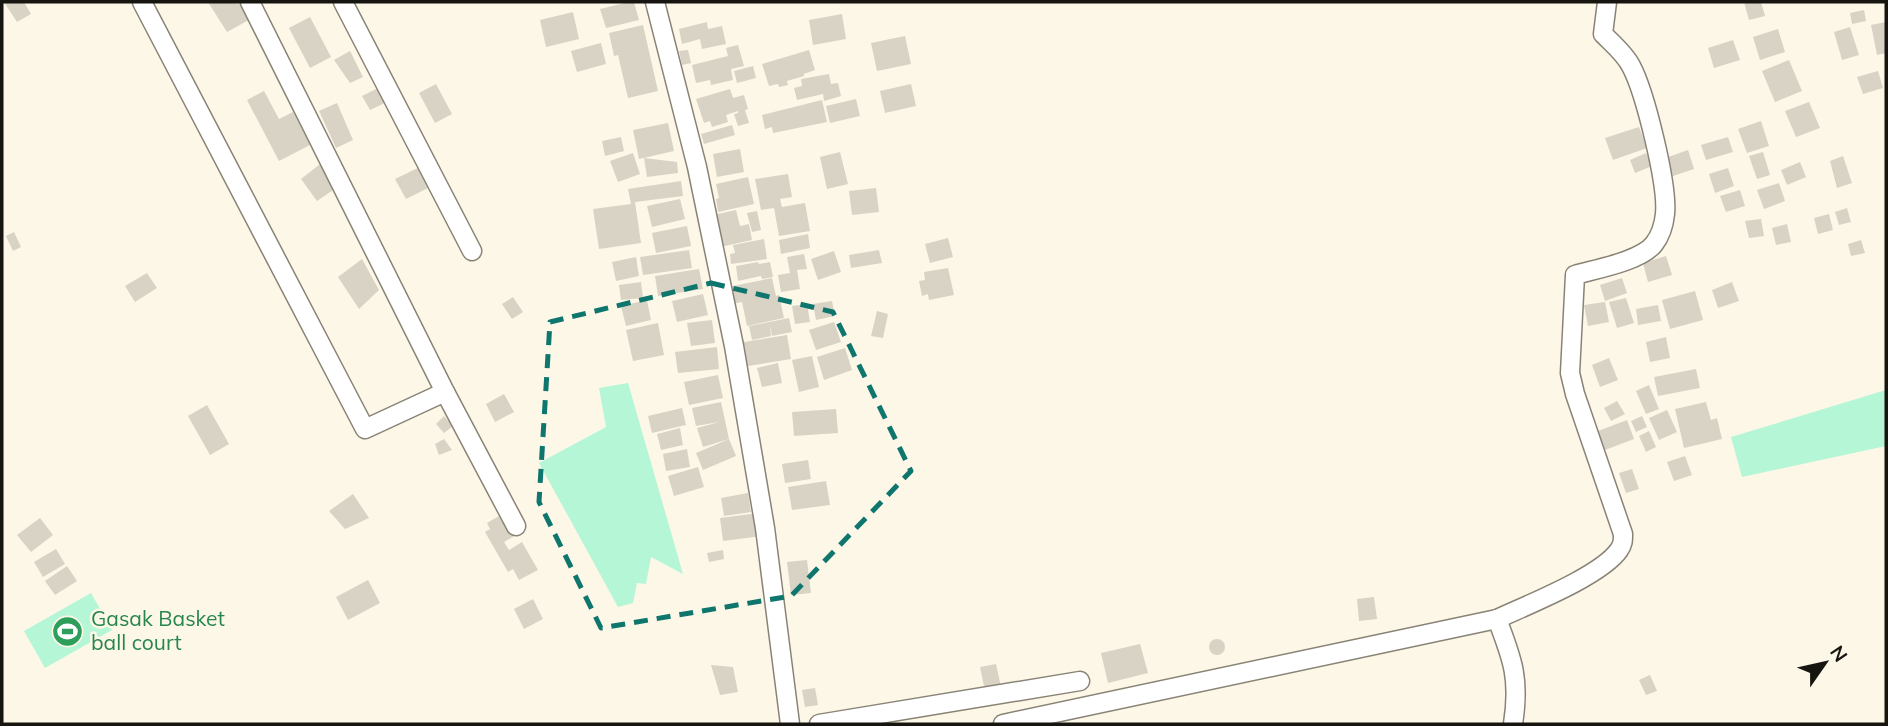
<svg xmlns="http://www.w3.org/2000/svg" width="1888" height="726" viewBox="0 0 1888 726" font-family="Mulish,sans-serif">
<rect width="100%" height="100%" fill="#fdf7e8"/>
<g fill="#b4f6d5">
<path d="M628,383L683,574L651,557L646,584L637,583L633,603L618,607L539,463L606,427L599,388Z"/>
<path d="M1886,390V446L1742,477L1731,437Z"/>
<path d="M91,593L112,630L45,668L24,631Z"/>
</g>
<g fill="#d9d3c5">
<path d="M4,2H24L31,14L17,22Z"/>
<path d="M208,2H236L237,4L248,2L256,16L227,32Z"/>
<path d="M629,2H634L639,20L606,28L600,9Z"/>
<path d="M1744,2H1761L1765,16L1749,20Z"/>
<path d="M1864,10L1866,21L1852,24L1850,13Z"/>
<path d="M573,12L579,39L546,47L540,20Z"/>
<path d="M842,14L846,39L813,45L809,20Z"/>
<path d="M310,17L331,57L310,68L289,28Z"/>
<path d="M707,22L708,29L722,26L726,44L702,49L700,39L682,44L679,29Z"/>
<path d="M1886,22V53L1877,55L1871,25Z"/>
<path d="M643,25L658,91L628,98L618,55L614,56L609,33Z"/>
<path d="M1850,27L1859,55L1842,60L1834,32Z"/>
<path d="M1778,29L1785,52L1760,60L1753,37Z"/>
<path d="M905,36L911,64L877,71L871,43Z"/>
<path d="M1733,40L1740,60L1714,68L1708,48Z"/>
<path d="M601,43L606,64L577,72L571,51Z"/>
<path d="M738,45L744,66L731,69L733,80L711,85L710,80L696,83L692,65L728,56L726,48Z"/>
<path d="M688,50L691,63L682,65L679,51Z"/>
<path d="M809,50L815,70L804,74V76L787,81L788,85L779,87L778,84L769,86L762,64Z"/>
<path d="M350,51L363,77L350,83L334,60Z"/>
<path d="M1789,60L1802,91L1775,102L1762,71Z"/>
<path d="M753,66L756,78L737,83L734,71Z"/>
<path d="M1878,71L1883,88L1863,94L1857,77Z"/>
<path d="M829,74L831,84L838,83L841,96L824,101L823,94L797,100L794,88L802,86L801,79Z"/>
<path d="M436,84L452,114L435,123L419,93Z"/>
<path d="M911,84L916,106L885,113L880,91Z"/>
<path d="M382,86L389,101L370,110L362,96Z"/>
<path d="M730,89L733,98L744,95L748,109L745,110L749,123L738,126L734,114L738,113V111L726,115L728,122L712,127L710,121L704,123L696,99Z"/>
<path d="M264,91L279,119L293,112L310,145L279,161L247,100Z"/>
<path d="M856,99L860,116L830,123L826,106Z"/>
<path d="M822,100L827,122L773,133L772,127L765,129L762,115Z"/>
<path d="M1809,102L1820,128L1796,137L1785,111Z"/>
<path d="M337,103L353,140L336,148L319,111Z"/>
<path d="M1761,121L1769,146L1747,153L1738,129Z"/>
<path d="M668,123L674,151L639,159L633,130Z"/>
<path d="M732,125L735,135L704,144L701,134Z"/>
<path d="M1639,127L1647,148L1613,160L1605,138Z"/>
<path d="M621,137L624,151L605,156L602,141Z"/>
<path d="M1728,137L1733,152L1706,160L1701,145Z"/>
<path d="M740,149L744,172L717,177L713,154Z"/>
<path d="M1688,150L1694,169L1667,178L1660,160Z"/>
<path d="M840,152L848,184L827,189L820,157Z"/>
<path d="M1763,152L1770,175L1757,179L1749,156Z"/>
<path d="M633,153L640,174L618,182L610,161Z"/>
<path d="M1646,153L1652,166L1635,173L1630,160Z"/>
<path d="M1843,156L1852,183L1837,188L1830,161Z"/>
<path d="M644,158L677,162L678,173L647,177Z"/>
<path d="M324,161L339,186L317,201L301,179Z"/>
<path d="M1800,162L1806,177L1787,185L1781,170Z"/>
<path d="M420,167L430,187L406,199L395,179Z"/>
<path d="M1728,168L1734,186L1715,193L1709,174Z"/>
<path d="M788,174L792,197L780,199L782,207L805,203L810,231L779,236L774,208L761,210L755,179Z"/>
<path d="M748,177L754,204L718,212L716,199L719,198L716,184Z"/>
<path d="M681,181L683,196L635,202L641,243L599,249L593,209L631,204L628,189Z"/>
<path d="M1779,183L1785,201L1764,209L1757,190Z"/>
<path d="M876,188L879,212L852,215L849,191Z"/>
<path d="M1740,190L1745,206L1726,212L1720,196Z"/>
<path d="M680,199L685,219L652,227L647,206Z"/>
<path d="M1847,208L1851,222L1839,225L1835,212Z"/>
<path d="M736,210L740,226L749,224L752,240L720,247L713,215Z"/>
<path d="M757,211L761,230L752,232L747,213Z"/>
<path d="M1829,214L1833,230L1818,234L1814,218Z"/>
<path d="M1761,219L1764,236L1749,238L1745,221Z"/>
<path d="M1787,224L1791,242L1776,245L1772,228Z"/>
<path d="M687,226L691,246L656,253L652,233Z"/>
<path d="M14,232L21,247L13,251L6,236Z"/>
<path d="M808,234L810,248L781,254L779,240Z"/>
<path d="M948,238L953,257L930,263L925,244Z"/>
<path d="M764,239L767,259L731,264L730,254L735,253L733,245Z"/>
<path d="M1861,240L1865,253L1851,256L1848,244Z"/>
<path d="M689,250L692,268L643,275L640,257Z"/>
<path d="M879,250L882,263L851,268L849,255Z"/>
<path d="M834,251L841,272L818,280L811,259Z"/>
<path d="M804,254L807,269L797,270L800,289L781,292L778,275L790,273L787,257Z"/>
<path d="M1666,256L1672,275L1648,282L1643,263Z"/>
<path d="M636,257L639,276L616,281L612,262Z"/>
<path d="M362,259L379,290L359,309L338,277Z"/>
<path d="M758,262L759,264L770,262L773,277L762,279L761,276L738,281L736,266Z"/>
<path d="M948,268L954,295L929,300L928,294L922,296L919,281L925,280L924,272Z"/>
<path d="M699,269L703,289L658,296L655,276Z"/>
<path d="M147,273L157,288L135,302L125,286Z"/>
<path d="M772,278L776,296L779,295L784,318L747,326L742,302L732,304L728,287Z"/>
<path d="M1622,278L1627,293L1605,301L1600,285Z"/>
<path d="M641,282L643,298L621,300L619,285Z"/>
<path d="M1732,282L1739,301L1718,308L1712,290Z"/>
<path d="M1695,291L1703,320L1670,329L1662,300Z"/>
<path d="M703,294L708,315L677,322L672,301Z"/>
<path d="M513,297L523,312L512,319L502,304Z"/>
<path d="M1626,298L1634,323L1617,328L1609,302Z"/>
<path d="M647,300L651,320L626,326L621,306Z"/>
<path d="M832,301L835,316L816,320L813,304Z"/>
<path d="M1605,302L1609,322L1588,326L1584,305Z"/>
<path d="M807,304L810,322L795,324L792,306Z"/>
<path d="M1658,305L1661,321L1638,325L1636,309Z"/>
<path d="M877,311L888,314L883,338L871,336Z"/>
<path d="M789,318L792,332L772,336L770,325L771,336L752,340L749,326Z"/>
<path d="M712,320L715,343L691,346L687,323Z"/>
<path d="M834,322L841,342L816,350L809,330Z"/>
<path d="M658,323L664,355L633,361L626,330Z"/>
<path d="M787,335L791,359L742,367L738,343Z"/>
<path d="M1666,337L1670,358L1650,362L1646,342Z"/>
<path d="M717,347L719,369L678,373L675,352Z"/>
<path d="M845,348L852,370L824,380L817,357Z"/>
<path d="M812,356L819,387L799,392L792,360Z"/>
<path d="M1609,358L1618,380L1600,387L1592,365Z"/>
<path d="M778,363L782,383L762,387L757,368Z"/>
<path d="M1696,369L1700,388L1658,396L1654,377Z"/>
<path d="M718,375L723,398L689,405L684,382Z"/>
<path d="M1649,385L1659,409L1646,414L1636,391Z"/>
<path d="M504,394L514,412L495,422L486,404Z"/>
<path d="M1617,401L1625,414L1611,421L1604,408Z"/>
<path d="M721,402L729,439L703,447L697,428L719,422L696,426L692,408Z"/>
<path d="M1706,402L1711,420L1717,418L1722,439L1684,448L1675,409Z"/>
<path d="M207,405L229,444L210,455L188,416Z"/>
<path d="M682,408L686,425L652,433L648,416Z"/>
<path d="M836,409L838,433L794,436L792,412Z"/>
<path d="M1667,410L1677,432L1659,440L1649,418Z"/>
<path d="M444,416L453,426L444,433L436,424Z"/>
<path d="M1642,416L1647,427L1636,432L1631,421Z"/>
<path d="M1627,420L1634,439L1605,450L1598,431Z"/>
<path d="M680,428L683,445L661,450L657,434Z"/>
<path d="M1649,431L1656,447L1646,452L1639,436Z"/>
<path d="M444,439L452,450L439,455L435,444Z"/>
<path d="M729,439L736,456L703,470L696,453Z"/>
<path d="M687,449L690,467L666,471L663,454Z"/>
<path d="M1685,456L1692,475L1674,481L1667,462Z"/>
<path d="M808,460L811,479L785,483L782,464Z"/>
<path d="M698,467L704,487L674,496L668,476Z"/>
<path d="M1632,469L1639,489L1626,493L1619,473Z"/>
<path d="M826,481L830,505L792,510L788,487Z"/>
<path d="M748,493L751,512L724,516L721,498Z"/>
<path d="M353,494L369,518L345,529L329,511Z"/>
<path d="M759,513L762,536L723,541L720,518Z"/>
<path d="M499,516L502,522L507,519L516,535L504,542L509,550L522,542L538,570L519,580L513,569L508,572L485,532L490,529L487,523Z"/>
<path d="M40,518L53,535L31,552L17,535Z"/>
<path d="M56,549L65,564L43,577L34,562Z"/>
<path d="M723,550L724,559L709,562L707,553Z"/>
<path d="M807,560L811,593L791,595L787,562Z"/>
<path d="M67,566L77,581L55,595L45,581Z"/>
<path d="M368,580L380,603L348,620L336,597Z"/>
<path d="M1374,597L1377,619L1359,621L1357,599Z"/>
<path d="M533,599L543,619L524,629L514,609Z"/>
<circle cx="1217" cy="647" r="8"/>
<path d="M1140,644L1148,673L1108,683L1101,653Z"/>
<path d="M996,664L1001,687L985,691L980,667Z"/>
<path d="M711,665L733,667L738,692L720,695Z"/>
<path d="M1650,675L1657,691L1646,695L1639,680Z"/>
<path d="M815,688L818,705L805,707L802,690Z"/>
</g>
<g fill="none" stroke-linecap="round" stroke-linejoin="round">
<defs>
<g id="minor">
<path d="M142,2L365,429L445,392"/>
<path d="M250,2L445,392L516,526"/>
<path d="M343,2L472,251"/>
<path d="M655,2L697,167L734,346L765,528L790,724"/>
<path d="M1497,619C1513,660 1520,680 1513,724"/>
<path d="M819,724L1080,681"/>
<path d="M1003,724L1497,619C1527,605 1601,576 1619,550C1623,544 1623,541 1623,534L1575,394L1570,373L1575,275C1596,269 1641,261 1654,244C1661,235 1664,224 1665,214C1668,185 1645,92 1631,66C1625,54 1613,44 1603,34L1607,2"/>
</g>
</defs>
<use href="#minor" stroke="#898376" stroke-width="21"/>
<use href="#minor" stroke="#fff" stroke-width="18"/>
</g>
<path fill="none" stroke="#0f766e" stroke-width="5" stroke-dasharray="14 9" stroke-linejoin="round" d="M711,283L833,312L911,471L791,596L601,628L539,502L550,322Z"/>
<defs>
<symbol id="stadium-disc" viewBox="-11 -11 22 22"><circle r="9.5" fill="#2e9e5b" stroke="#fdf7e8"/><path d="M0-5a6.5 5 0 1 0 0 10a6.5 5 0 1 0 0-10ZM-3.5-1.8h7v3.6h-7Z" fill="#fff"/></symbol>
</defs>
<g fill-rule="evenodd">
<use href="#stadium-disc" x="50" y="614" width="35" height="35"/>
</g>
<g text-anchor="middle" stroke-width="5" stroke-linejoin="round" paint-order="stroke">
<g font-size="21" fill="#27864d" stroke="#fdf7e8" text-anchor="start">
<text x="91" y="626">Gasak Basket<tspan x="91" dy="24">ball court</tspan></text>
</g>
</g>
<rect width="1888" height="726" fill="none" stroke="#171510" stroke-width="7"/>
<g transform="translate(1825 663) rotate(56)" stroke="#fdf7e8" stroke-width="5" paint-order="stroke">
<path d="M0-5L12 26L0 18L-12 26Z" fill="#171510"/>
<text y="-10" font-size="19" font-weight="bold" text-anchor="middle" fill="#171510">N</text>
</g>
</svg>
